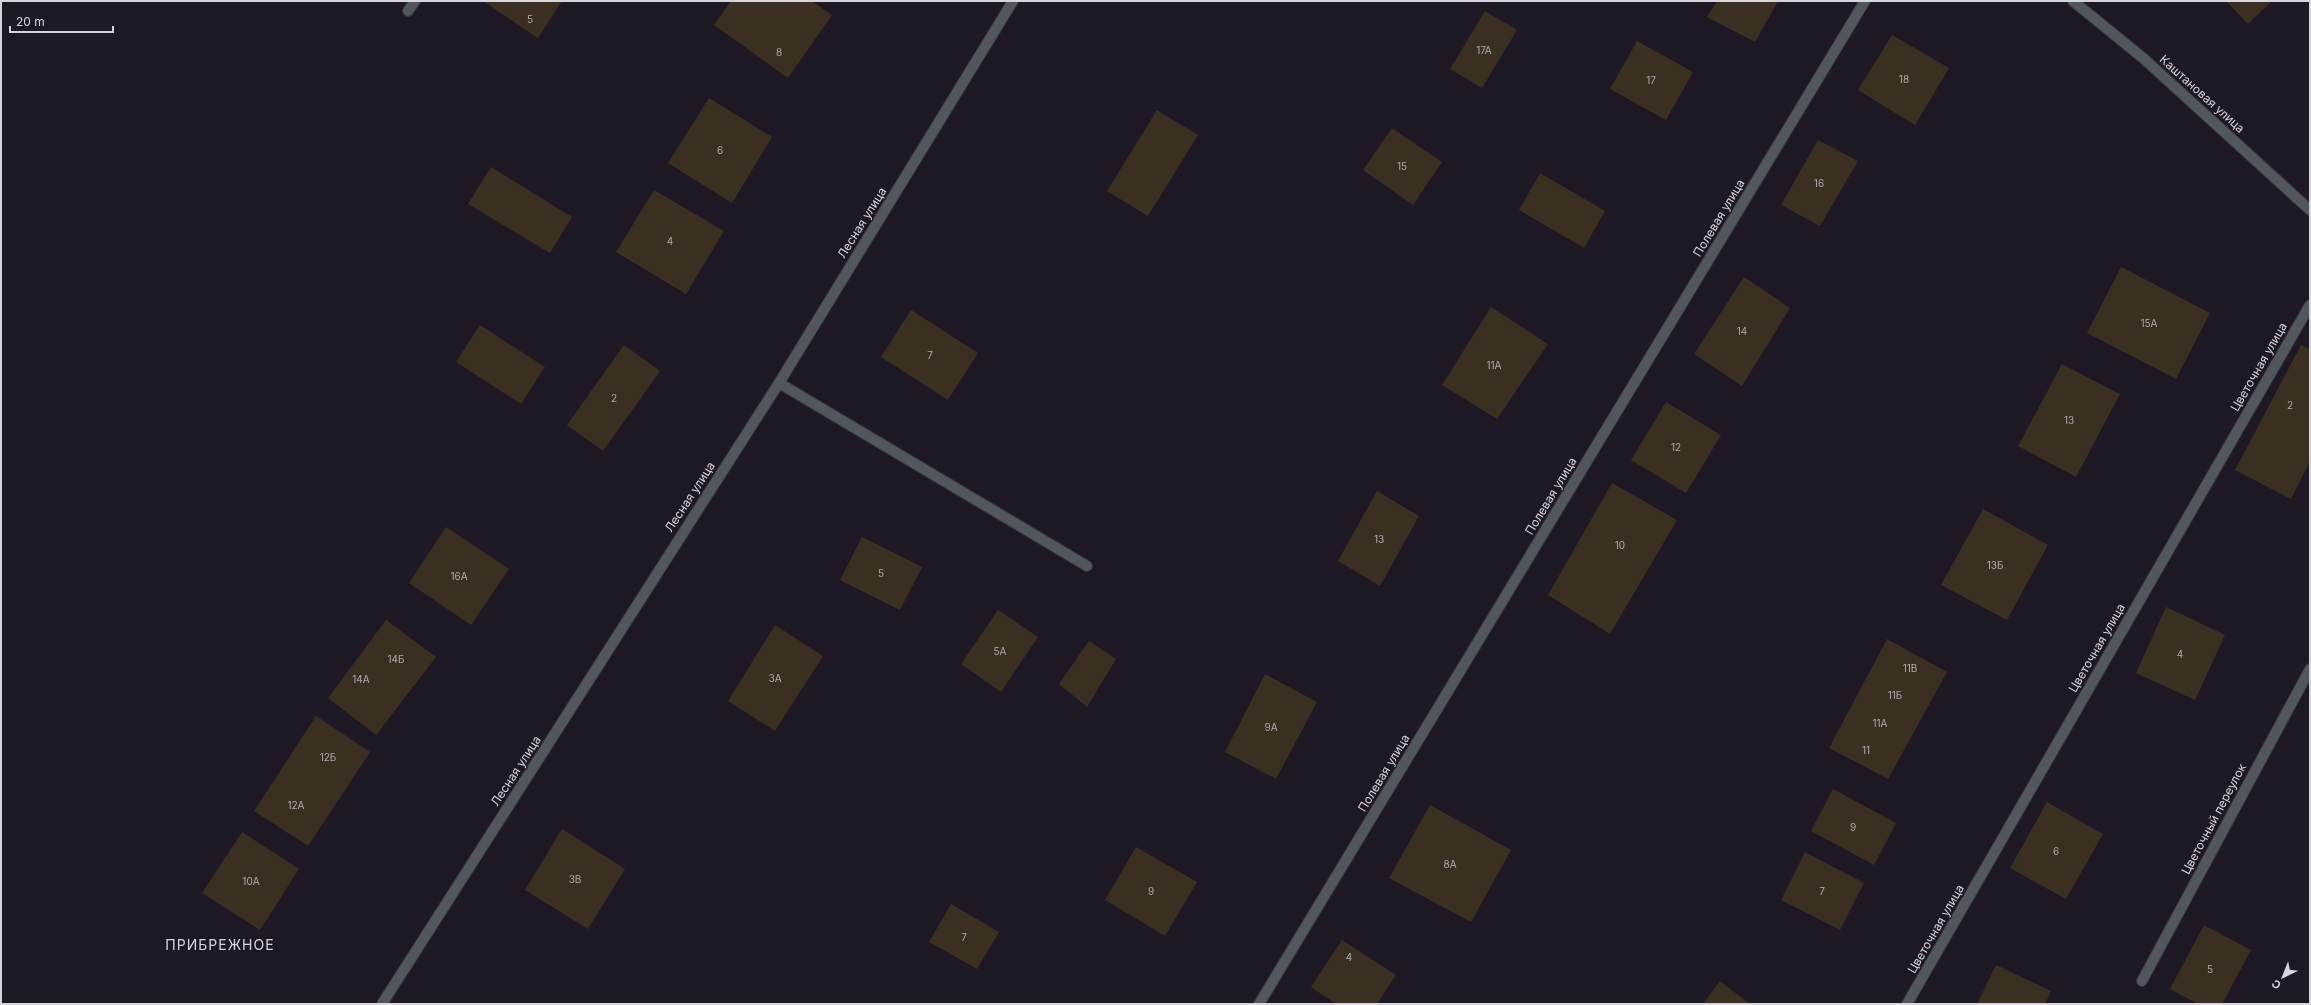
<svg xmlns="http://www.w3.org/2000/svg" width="2311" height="1005" viewBox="0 0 2311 1005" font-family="Inter,sans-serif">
<rect width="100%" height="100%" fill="#1e1825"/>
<g fill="#3b2f22">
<path d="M483,1H562L538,38Z"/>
<path d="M731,1H812L832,15L788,78L714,25Z"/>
<path d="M1717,1H1778L1755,42L1707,17Z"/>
<path d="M2226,1H2272L2248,24Z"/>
<path d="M1485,11L1517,30L1482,88L1450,69Z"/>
<path d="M1892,35L1949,68L1915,125L1858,90Z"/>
<path d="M1637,41L1693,72L1666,120L1610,89Z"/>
<path d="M709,98L772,137L732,203L668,163Z"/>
<path d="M1157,110L1198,135L1148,216L1107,191Z"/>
<path d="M1392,128L1442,162L1413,205L1363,170Z"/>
<path d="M1818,140L1858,161L1820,226L1781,205Z"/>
<path d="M491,167L572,217L550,253L468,204Z"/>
<path d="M1540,173L1605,211L1584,248L1519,210Z"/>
<path d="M654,190L724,231L686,294L616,252Z"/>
<path d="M2121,267L2210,313L2176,379L2087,333Z"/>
<path d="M1744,277L1790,308L1742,386L1694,354Z"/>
<path d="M1491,307L1548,344L1497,419L1442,385Z"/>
<path d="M911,310L978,353L948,400L881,357Z"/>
<path d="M480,325L545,367L521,404L456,362Z"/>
<path d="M624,345L660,371L603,451L567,425Z"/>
<path d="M2301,345L2310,349V461L2291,499L2235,470Z"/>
<path d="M2062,364L2120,394L2076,477L2018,446Z"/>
<path d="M1666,402L1721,435L1686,493L1631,460Z"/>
<path d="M1612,483L1677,520L1610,634L1548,595Z"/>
<path d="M1377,491L1419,516L1380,586L1338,561Z"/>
<path d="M1983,509L2048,545L2007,620L1941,585Z"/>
<path d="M446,527L509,569L471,625L409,583Z"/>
<path d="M862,537L922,567L900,610L840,580Z"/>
<path d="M2166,607L2225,635L2195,700L2136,673Z"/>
<path d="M998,610L1038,637L1001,692L961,664Z"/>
<path d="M386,620L436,657L376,735L328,698Z"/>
<path d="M775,625L823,656L775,731L728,701Z"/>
<path d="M1887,639L1947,672L1888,779L1829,748Z"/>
<path d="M1089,641L1116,659L1087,707L1059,684Z"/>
<path d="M1265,674L1317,702L1276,779L1225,752Z"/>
<path d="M316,716L370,752L308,846L254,811Z"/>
<path d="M1833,789L1896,823L1874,865L1811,831Z"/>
<path d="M2047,802L2103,834L2066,899L2010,868Z"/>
<path d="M1430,805L1511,850L1471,922L1389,878Z"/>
<path d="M562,829L625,869L588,929L525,890Z"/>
<path d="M242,832L299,869L260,930L202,893Z"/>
<path d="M1136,847L1197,882L1165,936L1105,900Z"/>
<path d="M1805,852L1864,883L1840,930L1781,900Z"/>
<path d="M951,904L999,932L977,969L929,942Z"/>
<path d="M2204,925L2251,950L2222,1004H2198L2170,989Z"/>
<path d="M1342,940L1396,975L1377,1004H1336L1311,987Z"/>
<path d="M1996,965L2051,991L2045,1004H1977Z"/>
<path d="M1720,981L1750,1004H1703Z"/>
</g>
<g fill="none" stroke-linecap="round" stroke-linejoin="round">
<defs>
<g id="street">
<path d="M2073,1L2143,58L2310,210"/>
<path d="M408,11L415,1"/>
<path d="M779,383L1087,566"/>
<path d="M2142,981L2310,669"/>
<path d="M382,1004L779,383L1013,1"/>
<path d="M1259,1004L1865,1"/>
<path d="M1907,1004L2310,305"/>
</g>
</defs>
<use href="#street" stroke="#38323f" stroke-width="12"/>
<use href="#street" stroke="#52575e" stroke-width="10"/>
</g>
<g text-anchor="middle" stroke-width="3" stroke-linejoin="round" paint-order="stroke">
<g font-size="10" fill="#b1abae">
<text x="530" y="23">5</text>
<text x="1484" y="54">17А</text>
<text x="779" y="56">8</text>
<text x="1904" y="83">18</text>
<text x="1651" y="84">17</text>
<text x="720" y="154">6</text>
<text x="1402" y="170">15</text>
<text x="1819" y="187">16</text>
<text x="670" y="245">4</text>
<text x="2149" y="327">15А</text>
<text x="1742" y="335">14</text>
<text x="930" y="359">7</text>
<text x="1494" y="369">11А</text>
<text x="614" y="402">2</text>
<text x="2290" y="409">2</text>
<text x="2069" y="424">13</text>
<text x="1676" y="451">12</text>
<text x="1379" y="543">13</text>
<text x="1620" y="549">10</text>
<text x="1995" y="569">13Б</text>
<text x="881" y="577">5</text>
<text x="459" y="580">16А</text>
<text x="1000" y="655">5А</text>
<text x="2180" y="658">4</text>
<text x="396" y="663">14Б</text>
<text x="1910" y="672">11В</text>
<text x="775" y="682">3А</text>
<text x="361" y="683">14А</text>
<text x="1895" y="699">11Б</text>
<text x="1880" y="727">11А</text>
<text x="1271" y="731">9А</text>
<text x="1866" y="754">11</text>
<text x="328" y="761">12Б</text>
<text x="296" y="809">12А</text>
<text x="1853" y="831">9</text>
<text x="2056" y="855">6</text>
<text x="1450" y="868">8А</text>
<text x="575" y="883">3В</text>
<text x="251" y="885">10А</text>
<text x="1151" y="895">9</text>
<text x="1822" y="895">7</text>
<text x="964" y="941">7</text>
<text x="1349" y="961">4</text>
<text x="2210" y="973">5</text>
</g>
<g font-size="12" fill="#d8d4dd" stroke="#1e1825">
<text transform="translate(2202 94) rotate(42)" y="4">Каштановая улица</text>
<text transform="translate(1719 218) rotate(-59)" y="4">Полевая улица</text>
<text transform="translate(862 223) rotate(-58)" y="4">Лесная улица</text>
<text transform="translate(2259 367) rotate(-60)" y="4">Цветочная улица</text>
<text transform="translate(1551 496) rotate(-59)" y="4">Полевая улица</text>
<text transform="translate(690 497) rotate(-57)" y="4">Лесная улица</text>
<text transform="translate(2097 648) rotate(-60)" y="4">Цветочная улица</text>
<text transform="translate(516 771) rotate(-57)" y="4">Лесная улица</text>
<text transform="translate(1384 773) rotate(-59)" y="4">Полевая улица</text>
<text transform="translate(2214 819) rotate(-62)" y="4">Цветочный переулок</text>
<text transform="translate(1936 929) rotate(-60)" y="4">Цветочная улица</text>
</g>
<g font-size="14" letter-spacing="1" fill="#d8d4dd" stroke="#1e1825">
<text x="220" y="950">ПРИБРЕЖНОЕ</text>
</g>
</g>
<rect width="2311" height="1005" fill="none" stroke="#d8d4dd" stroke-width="4"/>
<g transform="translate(2283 977) rotate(223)" stroke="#1e1825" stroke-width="3" paint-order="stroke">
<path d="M0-3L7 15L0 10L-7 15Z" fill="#d8d4dd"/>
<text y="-6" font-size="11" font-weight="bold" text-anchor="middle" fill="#d8d4dd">С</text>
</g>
<path d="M10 26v6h103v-6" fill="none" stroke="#d8d4dd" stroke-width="2"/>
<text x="16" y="26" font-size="12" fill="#d8d4dd" stroke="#1e1825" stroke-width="3" paint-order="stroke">20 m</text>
</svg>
